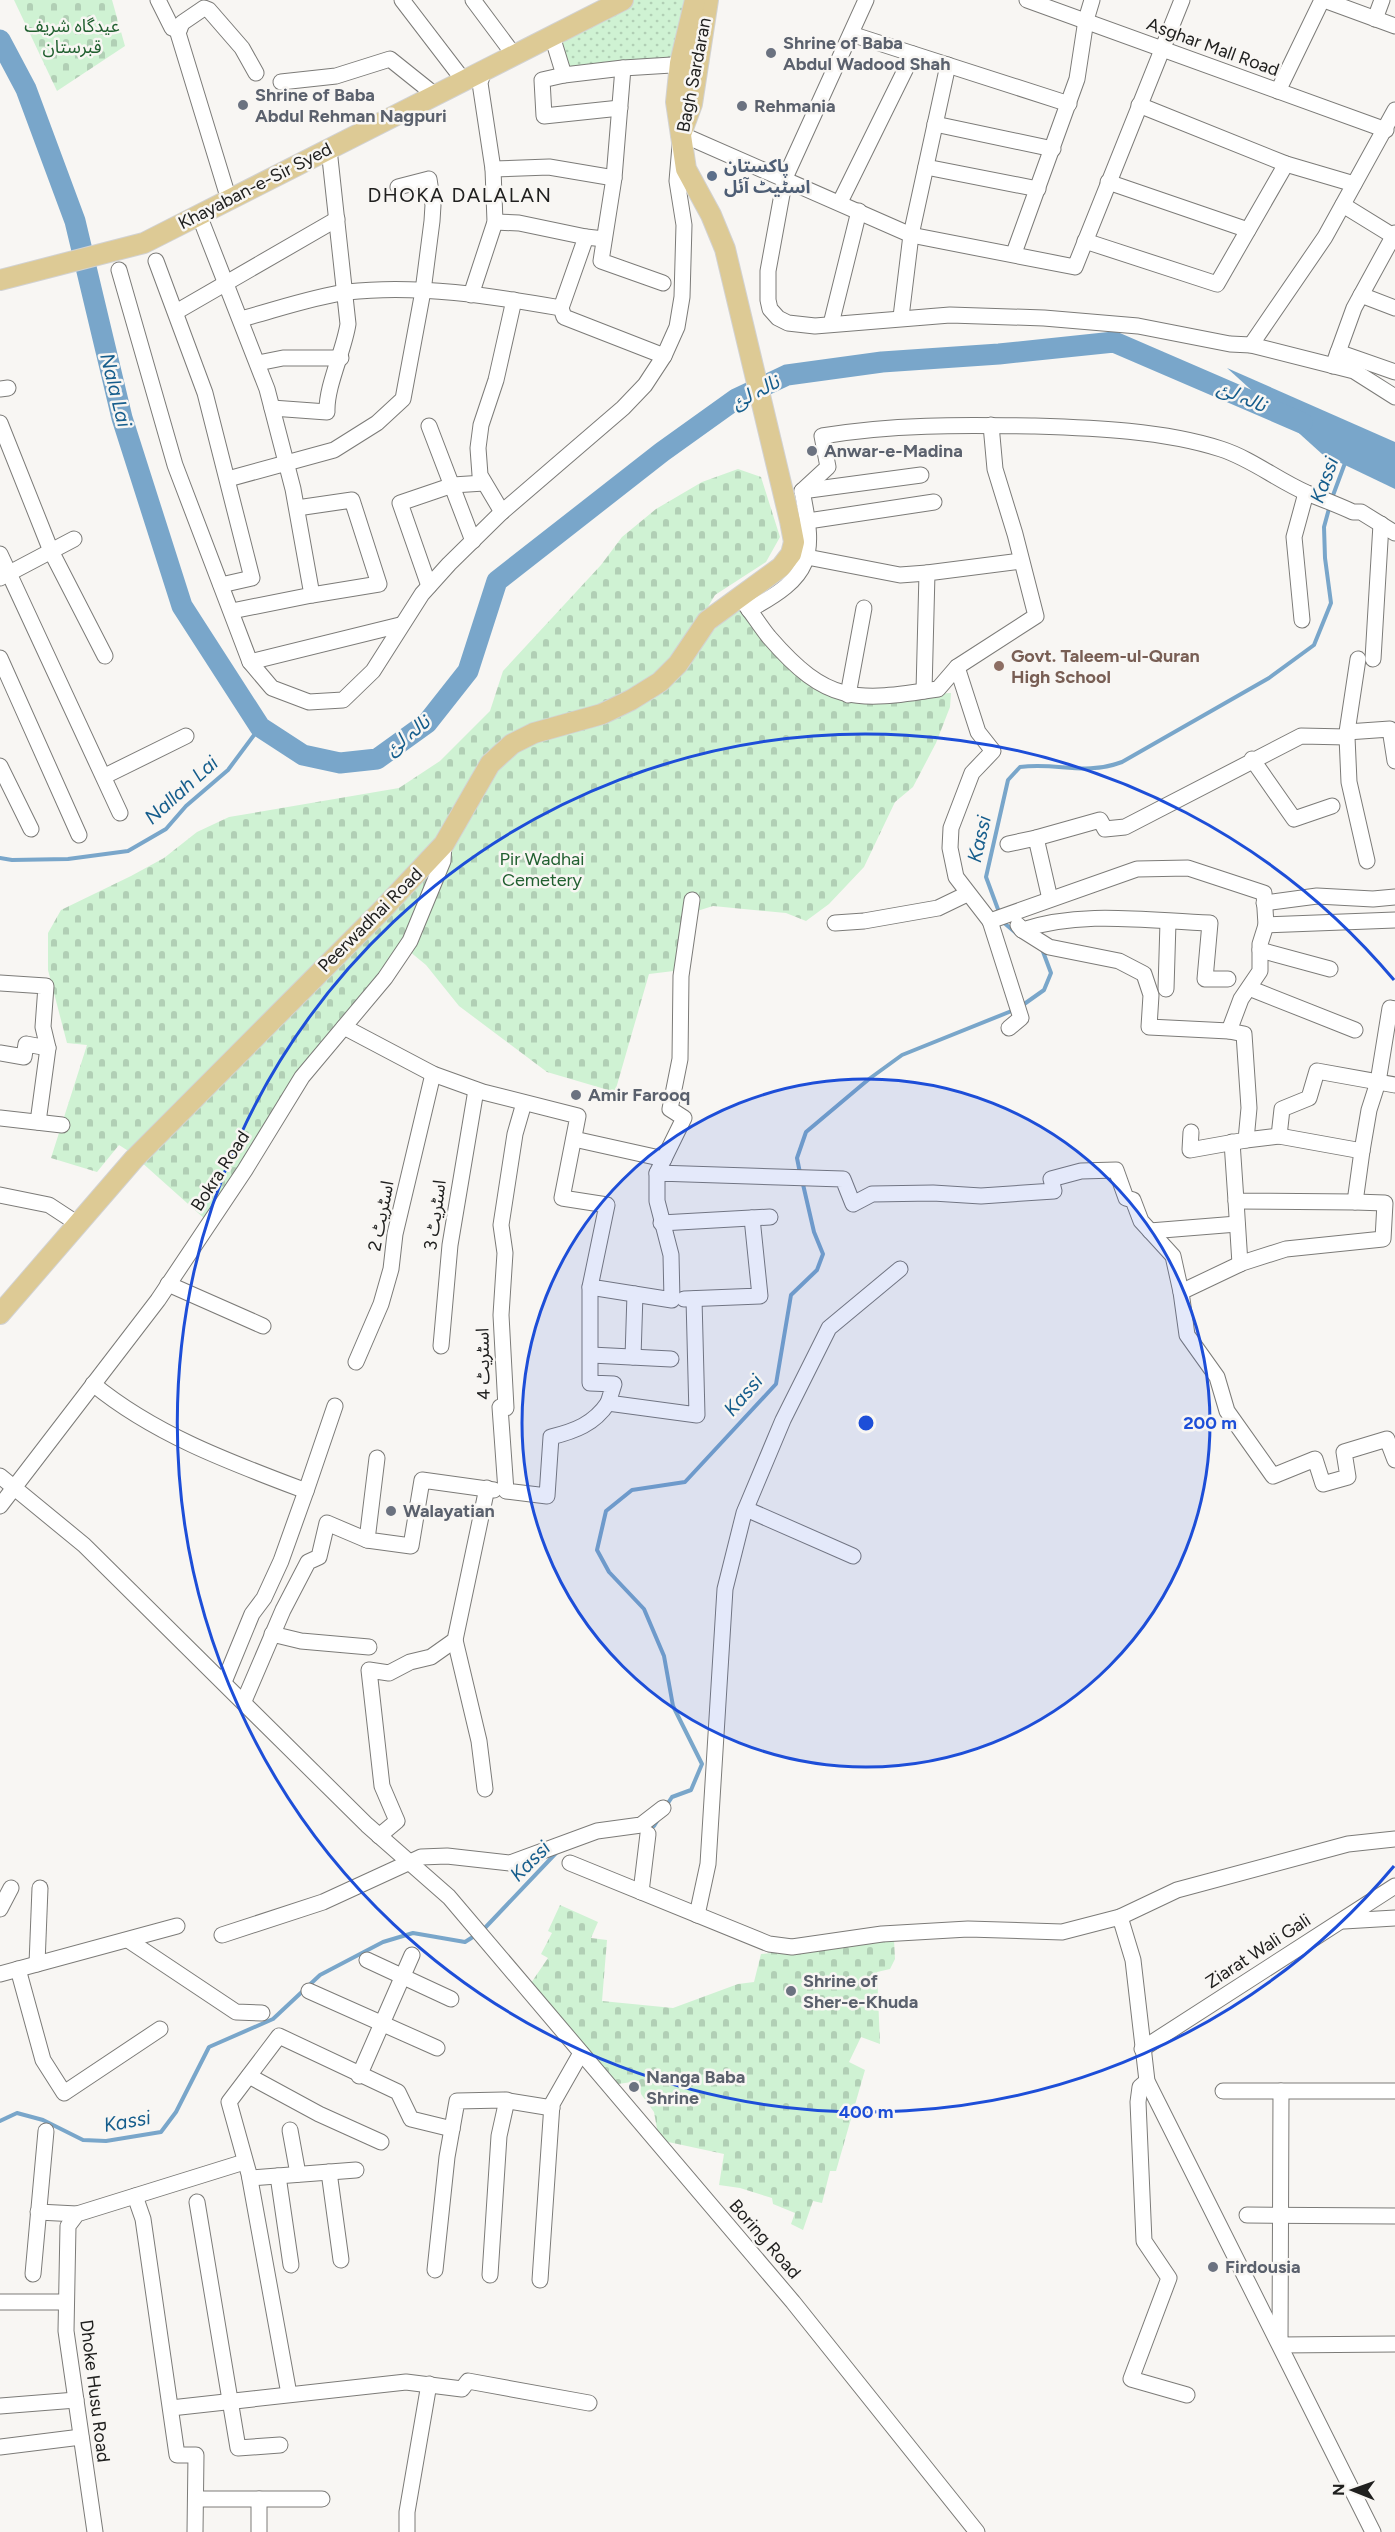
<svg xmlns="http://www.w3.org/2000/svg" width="1395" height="2532" viewBox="0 0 1395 2532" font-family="Figtree,'Noto Sans Arabic',sans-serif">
<defs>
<pattern id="grass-dots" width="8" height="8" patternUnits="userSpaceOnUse" patternTransform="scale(1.5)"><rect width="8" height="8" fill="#cff2d3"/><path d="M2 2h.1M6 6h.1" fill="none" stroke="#b1cfb5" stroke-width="1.8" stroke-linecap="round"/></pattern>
<pattern id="cemetery-stones" width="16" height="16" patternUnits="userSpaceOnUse" patternTransform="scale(1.5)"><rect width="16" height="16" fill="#cff2d3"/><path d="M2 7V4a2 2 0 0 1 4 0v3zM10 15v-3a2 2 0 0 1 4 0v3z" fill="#b1cfb5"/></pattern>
</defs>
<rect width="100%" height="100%" fill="#f8f6f3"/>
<path fill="url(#grass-dots)" d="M623,0H694L680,63L564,75L552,36Z"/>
<g fill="url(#cemetery-stones)">
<path d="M14,0H112L125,46L57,91Z"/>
<path d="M738,469L761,477L780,537L766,562L715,595L658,691L736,606C770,648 809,704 869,704C882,704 896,698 909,696C923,693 937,694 951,693L950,707L936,743L913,787L895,802L864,867L829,904L806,921L786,913L713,906L694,912L682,970L649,974L615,1092L547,1072L459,1006L426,965L403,946L206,1220L130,1152L119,1145L97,1172L51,1158L87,1045L67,1043L48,970V933L61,910L131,876L164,858L197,832L229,817L399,788L440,761L490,711L503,671L601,565L622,537L656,509L702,482Z"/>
<path d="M560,1905L598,1922L591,1938L607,1940L602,2001L673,2008L738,1984L754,1982L761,1954L894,1940L895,1959L890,1969L877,1972L880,2044L861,2037L849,2062L865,2070L836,2171H830L822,2203L813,2201L803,2230L791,2224L795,2213L773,2204L772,2198L740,2188L719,2185L724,2154L659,2140L654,2112L641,2094L639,2081L611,2085L529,1986L548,1958L541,1954L552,1933L548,1931Z"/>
</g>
<path fill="#79a6ca" d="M1227,368L1395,442V489L1322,454Z"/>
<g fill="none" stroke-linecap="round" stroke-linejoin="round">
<g stroke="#79a6ca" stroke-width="4">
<path d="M1332,498L1345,463"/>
<path d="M0,858L12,860L68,859L128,851L166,829L186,806L228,770L260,727"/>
<path d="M999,912L986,877L1008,780L1020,767C1058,762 1084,776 1122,762L1269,678L1314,645L1331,603L1325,558L1324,527L1330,505"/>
<path d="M1003,922L1016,933"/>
<path d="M1020,1007L1044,990L1051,973L1042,949"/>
<path d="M800,1173L797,1158L806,1132L869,1079L902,1055L1014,1010"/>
<path d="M666,1806L672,1797L691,1790L702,1764L673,1706L664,1656L644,1609L609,1572L597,1550L606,1511L632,1490L685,1482L776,1384L791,1295L817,1270L823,1254L814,1232L802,1180"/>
<path d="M648,1828L654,1826L659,1818"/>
<path d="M482,1931L557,1852"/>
<path d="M0,2121L17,2113L43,2120L83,2140L106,2141L161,2132L176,2112L209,2047L273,2019L320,1975L383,1942L413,1933L465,1942L476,1935"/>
</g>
<path stroke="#79a6ca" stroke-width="21" d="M0,40L26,89L75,221L122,418L182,606L260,727L303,755L340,763L377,759L427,723L468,671L497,581L662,452L736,399L787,375L882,362L999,354L1114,342L1302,423"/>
<defs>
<g id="minor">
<path d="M158,0L172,28L179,30"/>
<path d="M402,0L464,81"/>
<path d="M473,0L514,55"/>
<path d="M866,0L785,178L768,271V300L770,309L778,318L788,323L815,326L950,315L1044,318L1138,326L1230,344L1251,345L1354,371L1395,397"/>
<path d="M1027,0L1386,130"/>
<path d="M1324,0L1395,26"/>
<path d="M1375,19L1382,0"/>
<path d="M851,34L1069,104"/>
<path d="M552,36L564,75L623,68L688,64"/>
<path d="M623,68L614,178L601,261L663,283"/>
<path d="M564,75L542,80L544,116L620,108"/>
<path d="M281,82L336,76L390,59L435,95"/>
<path d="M1278,91L1322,0"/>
<path d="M1139,105L1286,164L1354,184"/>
<path d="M935,124L1053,149"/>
<path d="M926,167L1038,189"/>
<path d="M493,169L549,167L614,178"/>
<path d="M1108,182L1248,230"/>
<path d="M229,200L178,33L182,23L204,8L209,10L242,48L256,73"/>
<path d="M840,202L913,54"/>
<path d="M1343,205L1395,237"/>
<path d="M199,215L267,389L293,489L312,595L232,611"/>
<path d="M495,222L519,223L586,237"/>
<path d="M1085,241L1217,284L1286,164"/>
<path d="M1014,253L1077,79L1086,20L1092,0"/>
<path d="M156,261L205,393L252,578L221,585"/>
<path d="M119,270L175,465L250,662L272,688L309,702L343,700L373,671L422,594L449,564L502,512L623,408L645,385L664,356L677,327L682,297L684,225L677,181L681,134L911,235L1075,267L1182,0"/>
<path d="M471,295L495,222L493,169L480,83L484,70"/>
<path d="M1361,295L1395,308"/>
<path d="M561,308L586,237L604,239"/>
<path d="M176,312L337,219"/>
<path d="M901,317L911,235L948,65"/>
<path d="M241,319C275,310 312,297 347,292C418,284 492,296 561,308L564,317L664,356"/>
<path d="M831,324L859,211"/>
<path d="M1251,345L1325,237L1395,110"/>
<path d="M1338,352L1395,372"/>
<path d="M258,363L283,358H341"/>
<path d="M1333,366L1354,308L1395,233"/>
<path d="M0,389L8,388"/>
<path d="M272,408L327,412C326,386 344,351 348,324L329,149"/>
<path d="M0,423L51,551L105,656"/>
<path d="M429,426L473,541"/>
<path d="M228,479L334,450L377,423L403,399L423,291L432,221L433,205L429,179L398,187"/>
<path d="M802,491L921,475"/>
<path d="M297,508L352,500L379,584L312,595"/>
<path d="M502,512L480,475L478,448L481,425L496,380L514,300"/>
<path d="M808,521L934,502"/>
<path d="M0,554L120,813"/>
<path d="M807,557L900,575L927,573"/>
<path d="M0,578L74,539"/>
<path d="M429,586L400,503L453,485L484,483"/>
<path d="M744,603C753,614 760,626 769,637C827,704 855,702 938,689L957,667L1036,616L1015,534L995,469L991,425"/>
<path d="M749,610C812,576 816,558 802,491L828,467L822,436C892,424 961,425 1032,426C1093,428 1162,430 1221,449C1252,459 1277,480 1307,493C1322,499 1338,505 1353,512H1361L1395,533"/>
<path d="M1302,620L1294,537L1306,493"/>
<path d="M0,658L79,835"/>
<path d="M1373,659L1381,524"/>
<path d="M250,662L400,625"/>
<path d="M957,667L978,732L993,751L972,773L951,828L950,848L956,877L990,921L1137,869L1188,868L1264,893L1266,925L1395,920"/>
<path d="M924,691L927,573L1021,561"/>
<path d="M848,695L864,608"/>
<path d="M1347,732L1358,659"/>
<path d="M1347,737L1349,782L1367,861"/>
<path d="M1252,759L1294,819L1332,806"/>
<path d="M0,766L31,829"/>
<path d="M105,776L186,736"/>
<path d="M1036,838L1100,820L1105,829L1125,827L1301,736L1347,737V732L1390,729L1395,761"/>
<path d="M1008,844L1036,838L1050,899"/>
<path d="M1264,903L1317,896L1373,899L1395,897"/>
<path d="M990,921L1021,1018L1009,1028"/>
<path d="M835,923L864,921L938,908L967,894"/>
<path d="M1018,925L1022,930C1082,910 1149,921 1210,923L1205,979H1228"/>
<path d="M1022,930L1049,947L1119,961L1144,974L1151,995L1149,1027L1229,1031L1241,999L1260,971V944L1266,925"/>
<path d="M1260,950L1330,969"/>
<path d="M0,983L46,986L43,1027L48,1048L38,1122"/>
<path d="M1249,988L1355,1030"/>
<path d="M1166,989L1168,922"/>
<path d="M344,1027L433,1074L483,1092L578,1116L562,1198L607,1205L590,1287L672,1300L671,1255L657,1201V1173L843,1179L853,1204L872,1194L933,1193L981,1196L1054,1191L1051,1179L1081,1171L1116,1170L1126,1198L1133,1200L1141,1221L1173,1256L1181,1292"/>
<path d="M0,1053L24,1057L26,1044L48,1048"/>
<path d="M524,1103L515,1134L501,1225L505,1253L501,1315L506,1408L500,1407L506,1491L547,1496L551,1437C575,1431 594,1424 608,1403"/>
<path d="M0,1118L62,1125"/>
<path d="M1191,1132L1190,1150L1246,1140L1249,1108L1244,1034L1229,1031"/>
<path d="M574,1139L664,1159"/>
<path d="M1246,1140L1279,1136L1282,1109L1309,1098L1317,1071L1395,1085"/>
<path d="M1232,1142L1236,1201L1355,1202L1362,1151L1279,1136"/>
<path d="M1362,1151L1369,1110L1378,1082L1390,1008L1395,1009"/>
<path d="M657,1173L684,1118L670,1109L680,1059L681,976L692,900"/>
<path d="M0,1195L49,1205L78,1224"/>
<path d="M1236,1201L1240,1264"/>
<path d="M1355,1202L1385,1203L1383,1239L1286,1249L1242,1263L1181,1292L1187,1335L1217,1377L1227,1411L1273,1476L1315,1459L1323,1484L1348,1477L1344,1452L1387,1439L1395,1460"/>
<path d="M661,1223L770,1217"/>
<path d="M1150,1231L1237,1224"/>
<path d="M168,1284L263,1326"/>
<path d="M590,1287V1383L614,1384L608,1403L697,1415L694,1299"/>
<path d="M684,1299L760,1296L752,1218"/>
<path d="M441,1346L450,1245L476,1090"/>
<path d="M591,1355L671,1359"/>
<path d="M633,1357L635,1294"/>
<path d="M356,1362L381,1304L391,1269L395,1234L433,1074"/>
<path d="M93,1384C155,1435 232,1463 306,1491L335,1406"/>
<path d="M377,1458L367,1540L411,1546L422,1480L494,1490"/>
<path d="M0,1476L84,1545L367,1825L449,1897L793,2302L977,2532"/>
<path d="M0,1506L158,1300L245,1170L302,1077L385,978L410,941L443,861L444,844"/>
<path d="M746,1509L853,1556"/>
<path d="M272,1634L301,1641L369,1647"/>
<path d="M455,1640L479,1741L485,1789"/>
<path d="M224,1682L252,1614L264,1598L281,1561L306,1491"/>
<path d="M244,1701L283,1610L308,1562L319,1557L327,1523L367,1540"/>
<path d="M379,1836L397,1821L382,1786L369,1670L389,1673L410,1662L431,1657L455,1640L487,1488"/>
<path d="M570,1863L769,1944L792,1947L882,1934L968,1929L1062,1932L1120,1917L1133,1960L1147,2081L1373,2532"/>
<path d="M641,1892L648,1834"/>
<path d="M0,1909L11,1888"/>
<path d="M697,1915L708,1864L725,1589L744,1513L783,1420L829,1328L900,1269"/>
<path d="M1120,1917L1177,1890L1348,1844L1395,1839"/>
<path d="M1344,1921L1395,1918"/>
<path d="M222,1935L323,1902L421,1857L447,1856L510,1863L597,1831L641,1825L663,1808"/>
<path d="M128,1940L236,2012L262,2013"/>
<path d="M367,1960L451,1999"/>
<path d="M37,1964L40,1888"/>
<path d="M18,1969L43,2060L64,2093L160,2029"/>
<path d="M0,1974L177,1926"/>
<path d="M309,1991L437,2048"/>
<path d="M1142,2049L1395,1886"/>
<path d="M249,2076L319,2114L381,2142"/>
<path d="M359,2076L412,1955"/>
<path d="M1147,2081L1140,2087L1138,2102L1144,2241L1169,2278L1131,2379L1187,2395"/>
<path d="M1223,2091H1395"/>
<path d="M1281,2091L1280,2345L1395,2344"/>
<path d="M290,2130L298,2174"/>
<path d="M329,2172L341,2260"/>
<path d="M278,2176L291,2265"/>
<path d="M250,2178L356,2170"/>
<path d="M135,2196L143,2219L177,2455H196L195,2532"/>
<path d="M197,2202L238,2448L280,2445"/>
<path d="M38,2212L77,2214"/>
<path d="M1247,2215L1395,2216"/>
<path d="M435,2270L447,2157L457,2101L503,2100L552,2108"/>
<path d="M33,2274L46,2131"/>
<path d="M490,2275L499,2136L507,2100"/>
<path d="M540,2280L552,2104L581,2053"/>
<path d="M0,2302H66"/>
<path d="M289,2394L249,2174L229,2102L279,2036L398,2092L411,2119L452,2129"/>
<path d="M0,2406L76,2400"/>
<path d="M171,2408L406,2382L462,2389L468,2381L589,2403"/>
<path d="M0,2447L81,2437"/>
<path d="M196,2499H322"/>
<path d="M259,2499V2532"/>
<path d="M95,2532L66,2331L68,2226L77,2214L241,2163"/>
<path d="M407,2532V2512L429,2384"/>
</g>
<g id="major">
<path d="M681,134L692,104L708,0"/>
<path d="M0,280L144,243L623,0"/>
<path d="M0,1314L134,1159L381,911L444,844L490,764L512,744L534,733L602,714L631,700L660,682L678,664L707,621L781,567L791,554L794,542L790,521L725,249L711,215L686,169L676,102L680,63L695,0"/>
</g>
</defs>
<use href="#minor" stroke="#7c7b78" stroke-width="17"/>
<use href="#major" stroke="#d2d2d2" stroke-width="22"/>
<use href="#minor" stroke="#fff" stroke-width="15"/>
<use href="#major" stroke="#ddca95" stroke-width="20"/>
</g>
<circle cx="866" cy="1423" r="344" fill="#1d4ed8" fill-opacity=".12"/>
<g fill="none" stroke="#1d4ed8" stroke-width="3">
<circle cx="866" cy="1423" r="344"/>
<path d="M1394 1866A689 689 0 1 1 1394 980"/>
</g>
<g fill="#6b7280" stroke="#f8f6f3" stroke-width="2">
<circle cx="771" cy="53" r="6"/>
<circle cx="243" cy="105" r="6"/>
<circle cx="742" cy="106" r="6"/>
<circle cx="812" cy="451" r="6"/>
<circle cx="576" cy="1095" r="6"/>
<circle cx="391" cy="1511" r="6"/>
<circle cx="791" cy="1991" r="6"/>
<circle cx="634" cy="2087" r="6"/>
<circle cx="1213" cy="2267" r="6"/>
</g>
<circle fill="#5c6f8a" stroke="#f8f6f3" stroke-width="2" cx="712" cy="176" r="6"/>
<circle fill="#8d6e63" stroke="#f8f6f3" stroke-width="2" cx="999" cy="666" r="6"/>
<g text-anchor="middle" stroke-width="5" stroke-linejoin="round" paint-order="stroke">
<g font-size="18" fill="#216030" stroke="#f8f6f3">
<text x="72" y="32">عیدگاہ شریف<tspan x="72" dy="21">قبرستان</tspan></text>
<text x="542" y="865">Pir Wadhai<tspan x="542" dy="21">Cemetery</tspan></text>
</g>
<g font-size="18" font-weight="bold" fill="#5b616d" stroke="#f8f6f3" text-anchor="start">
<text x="783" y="49">Shrine of Baba<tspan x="783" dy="21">Abdul Wadood Shah</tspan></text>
<text x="255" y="101">Shrine of Baba<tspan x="255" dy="21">Abdul Rehman Nagpuri</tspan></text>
<text x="754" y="112">Rehmania</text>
<text x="824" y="457">Anwar-e-Madina</text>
<text x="588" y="1101">Amir Farooq</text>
<text x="403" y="1517">Walayatian</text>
<text x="803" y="1987">Shrine of<tspan x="803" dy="21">Sher-e-Khuda</tspan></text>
<text x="646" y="2083">Nanga Baba<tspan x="646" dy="21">Shrine</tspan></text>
<text x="1225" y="2273">Firdousia</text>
</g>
<g font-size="18" fill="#20201f" stroke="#f8f6f3">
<text transform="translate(1213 47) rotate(20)" y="6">Asghar Mall Road</text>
<text transform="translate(694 75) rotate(-79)" y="6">Bagh Sardaran</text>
<text transform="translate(255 186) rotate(-27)" y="6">Khayaban-e-Sir Syed</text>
<text transform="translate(370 920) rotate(-45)" y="6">Peerwadhai Road</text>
<text transform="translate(220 1171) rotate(-57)" y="6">Bokra Road</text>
<text transform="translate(435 1215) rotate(-82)" y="6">اسٹریٹ 3</text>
<text transform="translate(381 1216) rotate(-79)" y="6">اسٹریٹ 2</text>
<text transform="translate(483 1364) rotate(-91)" y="6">اسٹریٹ 4</text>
<text transform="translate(1258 1951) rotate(-33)" y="6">Ziarat Wali Gali</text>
<text transform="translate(765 2239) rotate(49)" y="6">Boring Road</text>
<text transform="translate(95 2391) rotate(83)" y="6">Dhoke Husu Road</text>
</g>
<g font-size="18" font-weight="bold" fill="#4e5e75" stroke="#f8f6f3" text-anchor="start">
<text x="724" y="172">پاکستان<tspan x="724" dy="21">اسٹیٹ آئل</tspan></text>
</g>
<g font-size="18" font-weight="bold" fill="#785e54" stroke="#f8f6f3" text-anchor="start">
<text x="1011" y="662">Govt. Taleem-ul-Quran<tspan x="1011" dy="21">High School</tspan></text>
</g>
<g font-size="20" letter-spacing="1.5" fill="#20201f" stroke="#f8f6f3">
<text x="460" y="202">DHOKA DALALAN</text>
</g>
<g font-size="20" font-style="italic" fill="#155d8c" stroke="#f8f6f3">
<text transform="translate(116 390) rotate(76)" y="7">Nala Lai</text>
<text transform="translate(755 392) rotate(-28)" y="7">نالہ لئ</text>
<text transform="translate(1242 396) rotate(23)" y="7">نالہ لئ</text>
<text transform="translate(1324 480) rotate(-70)" y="7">Kassi</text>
<text transform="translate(407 735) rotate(-39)" y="7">نالہ لئ</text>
<text transform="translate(181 790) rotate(-42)" y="7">Nallah Lai</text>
<text transform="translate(979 839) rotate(-77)" y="7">Kassi</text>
<text transform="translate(743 1395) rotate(-49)" y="7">Kassi</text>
<text transform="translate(530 1861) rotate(-45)" y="7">Kassi</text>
<text transform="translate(127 2121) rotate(-10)" y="7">Kassi</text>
</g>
</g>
<circle cx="866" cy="1423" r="9" fill="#1d4ed8" stroke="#f8f6f3" stroke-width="3"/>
<g font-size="18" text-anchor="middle" font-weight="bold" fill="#1d4ed8" stroke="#f8f6f3" stroke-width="5" stroke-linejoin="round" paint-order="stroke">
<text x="1210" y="1429">200 m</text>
<text x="866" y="2118">400 m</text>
</g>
<g transform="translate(1353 2490) rotate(271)" stroke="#f8f6f3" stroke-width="4.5" paint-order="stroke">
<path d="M0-4.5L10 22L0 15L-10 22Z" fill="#20201f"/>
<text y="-9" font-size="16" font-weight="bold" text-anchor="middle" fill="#20201f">N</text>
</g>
</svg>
